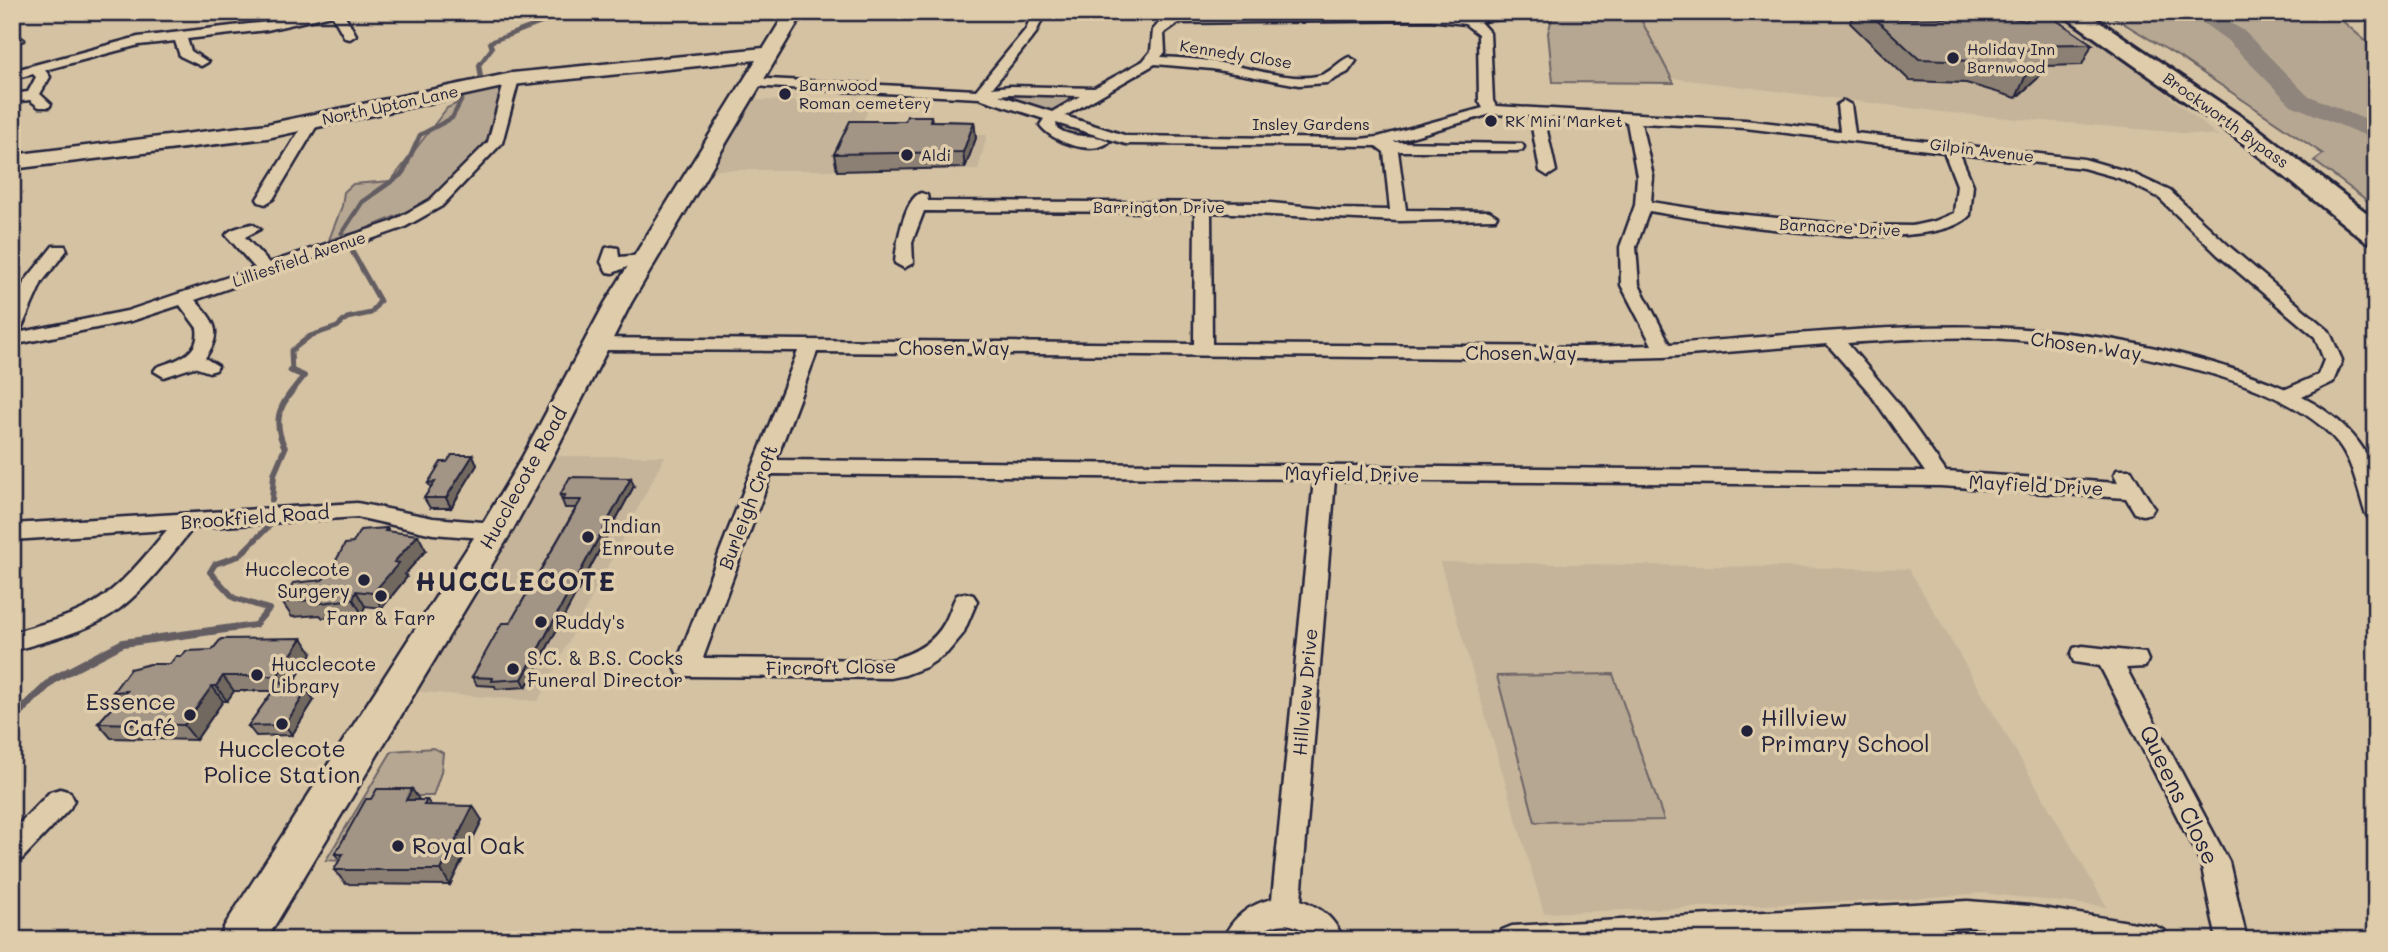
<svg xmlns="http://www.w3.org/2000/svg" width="2388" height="952" viewBox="0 0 2388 952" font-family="Mali,sans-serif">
<rect width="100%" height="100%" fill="#d4c2a3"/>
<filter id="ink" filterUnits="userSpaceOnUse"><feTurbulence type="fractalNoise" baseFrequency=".0143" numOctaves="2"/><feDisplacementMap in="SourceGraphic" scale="14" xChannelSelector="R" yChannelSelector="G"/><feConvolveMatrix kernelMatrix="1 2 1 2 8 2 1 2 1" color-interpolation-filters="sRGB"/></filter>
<g filter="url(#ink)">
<g fill="#c5b49a">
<path d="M1638,12H2057L2118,53L2218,136L1950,113L1672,78Z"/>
<path d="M752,100L871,103L863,121L953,134L987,135L978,170H706Z"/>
<path d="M550,456H665L538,701L410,691Z"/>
<path d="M1440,562L1909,569L2107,907L1983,893L1892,900L1544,913Z"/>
</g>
<g fill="#b6a792" stroke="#6c6466" stroke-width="2">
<path d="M1549,12H1637L1674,83L1553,82L1548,33L1552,18Z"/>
<path d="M2105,12H2332L2376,50V207L2314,161L2323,154L2179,57Z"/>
<path d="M495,84L505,93L489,141L430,202L363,230L329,240L342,206L344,192L353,184L391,181L447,108L456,104L463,90Z"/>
<path d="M1010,90L1102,91L1052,117L1126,140L1084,142L1066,139L1046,116L990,96Z"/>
<path d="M1613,674L1664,820L1535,822L1497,676Z"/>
<path d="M434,748L443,753L441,772L433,796H384L345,861L326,860L392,751Z"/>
</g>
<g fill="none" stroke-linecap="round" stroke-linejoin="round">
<g stroke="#635d62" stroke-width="4.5">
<path d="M481,78L479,65L492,48L490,42L549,20L542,12"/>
<path d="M406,166L420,135L452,118L462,99"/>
</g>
<g stroke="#635d62" stroke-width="5">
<path d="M342,233L362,202L402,174L407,164"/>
<path d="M292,372L291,351L310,336L337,327L347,318L371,313L380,301L349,246"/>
</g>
<g stroke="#635d62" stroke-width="6">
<path d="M272,500L274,474L285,448C269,415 284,401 304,376L290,370"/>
<path d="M220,630L255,625L269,609L234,598L210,572L215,564L239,556L270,525"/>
</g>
<path stroke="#635d62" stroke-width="8" d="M12,719L54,679L123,643L233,628"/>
<path fill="#8f857c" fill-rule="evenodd" d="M2188,12H2213L2244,31L2307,95L2376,124V140L2291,105L2228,41Z"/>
<defs>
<g id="street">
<path d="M311,12H343L356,35L350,39L345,38L332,15L267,30L187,39L191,51L208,62L201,66L180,56L175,41L139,45L45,70L50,77L40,94L51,104L49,107H39L30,100L12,102V94L28,92L36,77L33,74L12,79V71L138,37L267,22Z"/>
<path d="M455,12H487C480,18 464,19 456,17Z"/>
<path d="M1033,12H1045L1036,33L992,88L1010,86L1094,88L1143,61L1151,51L1153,30L1159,23L1175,15L1430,12L1467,17L1486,12H1546C1541,18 1493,18 1480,22L1490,33L1493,101L1496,106L1745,120L1840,131L1837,105L1844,101L1851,105L1855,133L2084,159L2129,172L2170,191L2230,247L2329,331L2342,360L2333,382L2302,397C2334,413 2369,442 2376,481C2378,493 2376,507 2376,519L2368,517L2365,512C2358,490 2353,462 2338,443C2277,368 2083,343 1990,338C1942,336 1894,340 1847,343L1896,401L1946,472L2118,483L2114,475L2117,470H2131L2134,475L2154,508L2151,513L2143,515L2135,513L2126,498L1940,486L1335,480L1301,900C1323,909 1334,918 1344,940H1313C1297,918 1270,920 1254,940H1222C1233,917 1248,905 1272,899L1314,479L771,474L703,658L890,660C913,654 934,643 945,622C950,613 952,603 957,595L965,593L973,595L977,601L963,634L947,653L926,667L905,675L890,678L687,676L678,674L675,667L798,351L595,350L586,344L595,338L1194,344L1195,212L924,211L912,242L913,263L904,268L895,263C896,247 904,198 921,193L927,195L928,201L1271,203L1334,209L1390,210L1384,152L1376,146L1126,144L1056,123L1057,128C1074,141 1097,132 1109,142C1092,156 1052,142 1040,125L1044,119L979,98L751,86L744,82L751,78L976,90L1026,29ZM1430,20L1465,24L1478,34L1479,101L1483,108L1378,137L1360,139L1127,136L1065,116L1155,64L1212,69L1299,85L1327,83L1348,72L1356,61L1349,57C1338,61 1331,74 1317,76C1289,82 1245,66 1215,62C1198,59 1179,58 1161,57L1165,52L1164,33L1178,23ZM1010,94L1080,96L1052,112L999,95ZM1491,114L1530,116L1540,171L1548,176L1556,171L1544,117L1627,122L1637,176L1635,205L1620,247L1621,285L1652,345L1585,347L1212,344L1211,212L1399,221L1495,219L1497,216L1489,211L1406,210L1398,151H1517L1522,150L1524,147L1522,144L1393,142ZM1641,123L1745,128L1944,152L1957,185L1954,213L1935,221L1912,226L1852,225L1715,212L1651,202L1653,176ZM1960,154L2083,168L2119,178L2158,197L2218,255L2315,337L2324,360L2318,375L2286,389C2194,350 2086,330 1987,327C1881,324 1775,337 1670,344L1639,285L1636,247L1649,211C1707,221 1931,259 1970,215L1973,185ZM1827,344L1869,392L1925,472L776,460L817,352L1585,359L1664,357Z"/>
<path d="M18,36L24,40L12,45V37Z"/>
<path d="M512,75L519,79L502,143L442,206L403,228L195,300C214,321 224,331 205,358L218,366L216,370L209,372L194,367L164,377L154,371L157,367C177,360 201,354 197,328L180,305L131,321L12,345V309L25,281L53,246H65L67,250L42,282L21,329L12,334L127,311L255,268L226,235C231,228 244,226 252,224L260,229L245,237L269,263L391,222L430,200L488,142L505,79Z"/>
<path d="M312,118L319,122L273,199L265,204L259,202L257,199L305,122Z"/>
<path d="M612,247L618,248L619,257L643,255L651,260L649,264L629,266L613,273L607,272L601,262L606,248Z"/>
<path d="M357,503L433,518L495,523L503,526L506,531L503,536L495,539L433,534L357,517L193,528C170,556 148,587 119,609C89,632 48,640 12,651V633C38,625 65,619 89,606C121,588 144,557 167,530L12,540V524Z"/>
<path d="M2083,646L2145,653L2148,660L2145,667L2126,668L2229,862L2247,940H2217L2201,863L2100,666L2074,662L2071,655L2074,648Z"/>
<path d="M60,789L70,792L74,800L70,808L22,859L12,862V831L50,792Z"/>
<path d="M1968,901L2029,906L2154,926L2164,930L2169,940H2072L2029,932L1968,927L1753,940H1497L1502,930L1512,926Z"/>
</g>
<path id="secondary" d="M786,12H804L631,303L553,456L512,531L266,940H219L225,925L482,525L523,456L605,303L756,60L512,85L267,138L12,169V155L267,124L512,73L764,48Z"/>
<path id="highway" d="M2059,12H2086L2252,124L2376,220V244L2365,241L2234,136Z"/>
</defs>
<use href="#street" stroke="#22223b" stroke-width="5"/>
<use href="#secondary" stroke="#22223b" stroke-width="5"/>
<use href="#highway" stroke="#22223b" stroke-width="6"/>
<use href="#street" fill="#dfccaa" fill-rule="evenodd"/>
<use href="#secondary" fill="#dfccaa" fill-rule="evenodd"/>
<use href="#highway" fill="#dfccaa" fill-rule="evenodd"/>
</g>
<g fill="#8b8073" stroke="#22223b" stroke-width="2">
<path d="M1854,12H1893L1900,19L2026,21L2092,44L2082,65L2043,66L2038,78L2016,98L1966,83L1910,81L1850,23Z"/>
<path d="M931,116L932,121L974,122L976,138L965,168L837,171L834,154L905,121Z"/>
<path d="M473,455L477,465L451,508H430L424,498L431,488L428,483L447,462Z"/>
<path d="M634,486L526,687L496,689L495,686L477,685L472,677L510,623L576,508H565L560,495Z"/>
<path d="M387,528L389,532L426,550L405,574L407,577L382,608L365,606L362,614L323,618L320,615L292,617L282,602L322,580Z"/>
<path d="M312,653L288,691L307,690L314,700L292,735L256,736L248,726L273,691H234L227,701H223L196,740L111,738L98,723L119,700L113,692L170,664Z"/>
<path d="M420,800H427L431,805L482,820L450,885L346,884L334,870L340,860L335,854Z"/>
</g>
<g fill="#71685e" stroke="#22223b" stroke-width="2">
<path d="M2047,56L2038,78L2016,98L2026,75Z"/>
<path d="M974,122L976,138L965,168L963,152Z"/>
<path d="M473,455L477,465L451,508L446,498Z"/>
<path d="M631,478L634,486L526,687L522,679Z"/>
<path d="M418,535L426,550L405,574L407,577L382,608L373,593L394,562Z"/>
<path d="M356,591L365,606L362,614L353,599Z"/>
<path d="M302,638L312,653L288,691L277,676Z"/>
<path d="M223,676L234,691L227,701L216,686Z"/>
<path d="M212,686L223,701L196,740L184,725Z"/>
<path d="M307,690L314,700L292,735L285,725Z"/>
<path d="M412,789L422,804L406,800Z"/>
<path d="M473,806L482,820L450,885L441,870Z"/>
</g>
<g fill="#a29586" stroke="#22223b" stroke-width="2">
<path d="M1868,12H1893L1900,19L2008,17L2026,21L2033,15H2043L2053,18L2092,44L2006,45L2047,56L2026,75L1975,61L1919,59Z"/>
<path d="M907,116H931L930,121L974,122L963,152L834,154L850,121H905Z"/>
<path d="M452,455H473L446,498H424L435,482L428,483L441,462H447Z"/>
<path d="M570,477L631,478L522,679L492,681L493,678L472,677L502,623H510L581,500H562L565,495H560Z"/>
<path d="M387,528L385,531L418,535L394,562L399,563L373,593L356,591L353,599L313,604L315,600L282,602L293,583L322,580L328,575L345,544L353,543L360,530Z"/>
<path d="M302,638L277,676H223L216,686H212L184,725L98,723L127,691L113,692L130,669L150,664H170L176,656H182L186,651L212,650L221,639Z"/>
<path d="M307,690L285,725L248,726L273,691Z"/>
<path d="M377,789H412L406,800H427L424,805L473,806L441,870H334L343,854H335L366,799H371Z"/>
</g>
</g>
<g fill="#22223b" stroke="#dfccaa" stroke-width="2.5">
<circle cx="1953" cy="58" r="7"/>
<circle cx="785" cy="94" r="7"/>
<circle cx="1491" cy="121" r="7"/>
<circle cx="907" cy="155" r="7"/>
<circle cx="588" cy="537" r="7"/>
<circle cx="364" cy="580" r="7"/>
<circle cx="381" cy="596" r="7"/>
<circle cx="541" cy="622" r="7"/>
<circle cx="513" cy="669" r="7"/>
<circle cx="257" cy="675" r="7"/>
<circle cx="190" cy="715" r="7"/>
<circle cx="282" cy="724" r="7"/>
<circle cx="1747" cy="731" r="7"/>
<circle cx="398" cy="846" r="7"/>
</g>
<g text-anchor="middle" stroke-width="7" stroke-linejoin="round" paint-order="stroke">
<g font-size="16" fill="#22223b" stroke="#dfccaa" text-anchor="start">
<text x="1967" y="55">Holiday Inn<tspan x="1967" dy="18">Barnwood</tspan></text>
<text x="799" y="91">Barnwood<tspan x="799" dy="18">Roman cemetery</tspan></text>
<text x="1505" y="127">RK Mini Market</text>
<text x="921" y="161">Aldi</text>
</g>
<g font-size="16" fill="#22223b" stroke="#dfccaa">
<text transform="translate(1236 54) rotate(9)" y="6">Kennedy Close</text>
<text transform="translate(390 105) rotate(-12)" y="6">North Upton Lane</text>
<text transform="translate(2226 120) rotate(36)" y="6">Brockworth Bypass</text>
<text x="1311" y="130">Insley Gardens</text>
<text transform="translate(1982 150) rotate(7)" y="6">Gilpin Avenue</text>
<text x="1159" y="213">Barrington Drive</text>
<text transform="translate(1840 227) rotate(3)" y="6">Barnacre Drive</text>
<text transform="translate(299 259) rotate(-19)" y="6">Lilliesfield Avenue</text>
</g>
<g font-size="19" fill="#22223b" stroke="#dfccaa">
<text transform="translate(2086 346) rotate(8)" y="7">Chosen Way</text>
<text x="954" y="355">Chosen Way</text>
<text x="1521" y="360">Chosen Way</text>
<text transform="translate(1352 474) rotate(1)" y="7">Mayfield Drive</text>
<text transform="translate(523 478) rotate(-61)" y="7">Hucclecote Road</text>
<text transform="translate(2036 485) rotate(3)" y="7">Mayfield Drive</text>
<text transform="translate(748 507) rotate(-69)" y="7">Burleigh Croft</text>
<text transform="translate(255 517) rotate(-4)" y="7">Brookfield Road</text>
<text transform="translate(831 667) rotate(-1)" y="7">Fircroft Close</text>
<text transform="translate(1305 692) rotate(-85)" y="7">Hillview Drive</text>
</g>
<g font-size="19" fill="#22223b" stroke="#dfccaa" text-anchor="start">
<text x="602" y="533">Indian<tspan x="602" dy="22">Enroute</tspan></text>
<text x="350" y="576" text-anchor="end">Hucclecote<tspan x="350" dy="22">Surgery</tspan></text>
<text x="381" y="625" text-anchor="middle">Farr &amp; Farr</text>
<text x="555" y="629">Ruddy's</text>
<text x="527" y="665">S.C. &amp; B.S. Cocks<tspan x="527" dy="22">Funeral Director</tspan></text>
<text x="271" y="671">Hucclecote<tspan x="271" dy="22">Library</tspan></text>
</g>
<g font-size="23" fill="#22223b" stroke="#dfccaa" text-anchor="start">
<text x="176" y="710" text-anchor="end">Essence<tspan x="176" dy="26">Café</tspan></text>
<text x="1761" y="726">Hillview<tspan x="1761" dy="26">Primary School</tspan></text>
<text x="282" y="757" text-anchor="middle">Hucclecote<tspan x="282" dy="26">Police Station</tspan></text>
<text x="412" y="854">Royal Oak</text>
</g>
<g font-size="23" fill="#22223b" stroke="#dfccaa">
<text transform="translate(2179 795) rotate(64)" y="8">Queens Close</text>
</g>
<g font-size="26" font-weight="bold" letter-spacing="2" fill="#22223b" stroke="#dfccaa">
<text x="516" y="591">HUCCLECOTE</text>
</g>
</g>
<rect width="2388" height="952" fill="none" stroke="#dfccaa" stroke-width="42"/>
<rect x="21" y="21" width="2346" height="910" fill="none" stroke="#22223b" stroke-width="2.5" filter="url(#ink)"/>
</svg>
